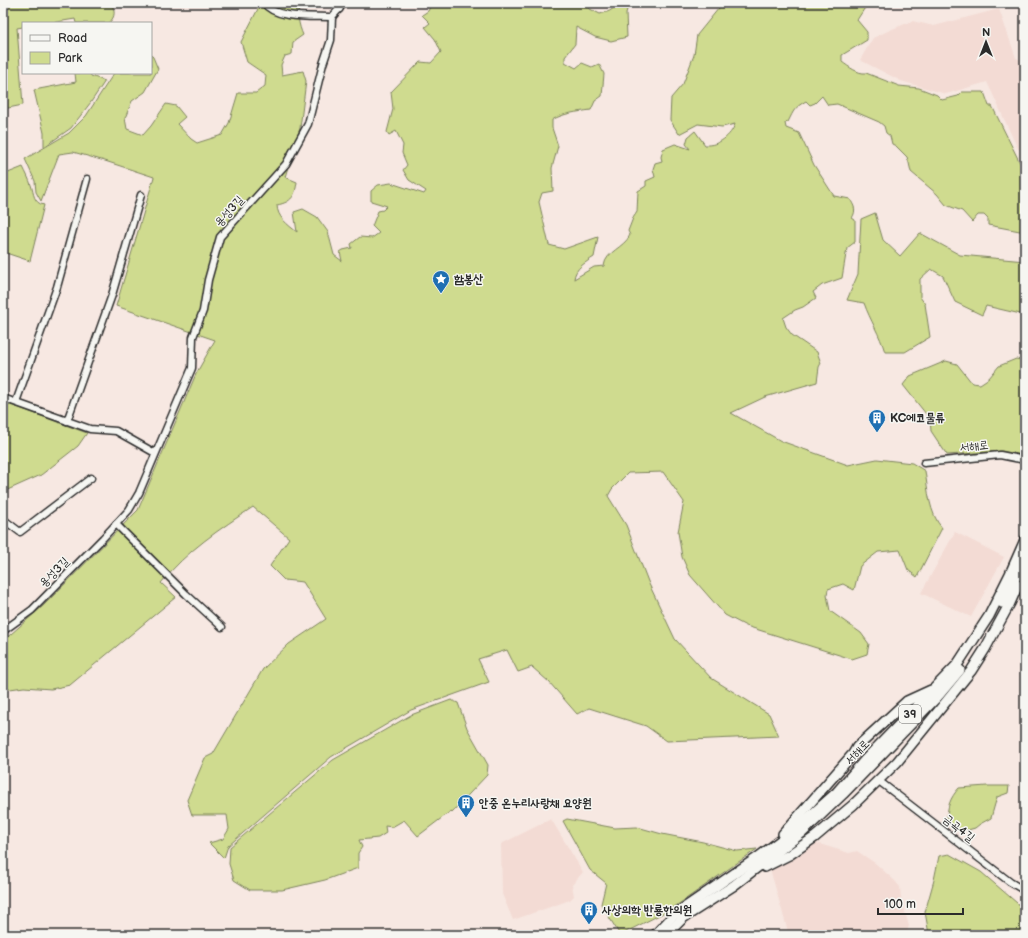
<svg xmlns="http://www.w3.org/2000/svg" width="1028" height="938" viewBox="0 0 1028 938" font-family="'Balsamiq Sans','Poor Story',sans-serif">
<rect width="100%" height="100%" fill="#f7e8e2"/>
<filter id="ink" filterUnits="userSpaceOnUse"><feTurbulence type="fractalNoise" baseFrequency=".025" numOctaves="2"/><feDisplacementMap in="SourceGraphic" scale="8" xChannelSelector="R" yChannelSelector="G"/><feConvolveMatrix kernelMatrix="1 2 1 2 8 2 1 2 1" color-interpolation-filters="sRGB"/></filter>
<g filter="url(#ink)">
<g fill="#f3dbd4">
<path d="M999,9L1016,58L1025,61V150L1018,149L987,82L946,94L901,81L860,60L873,38L890,30L912,21L934,26Z"/>
<path d="M955,532L1004,557L971,617L921,593Z"/>
<path d="M551,819L583,872L572,885L574,896L570,900L513,920L502,894L501,844Z"/>
<path d="M816,843L849,853L857,851L875,863L895,881L900,887L901,898L909,926L906,935H789L770,869Z"/>
</g>
<g fill="#cfdb8f" stroke="#7d835d">
<path d="M3,3H111C115,11 116,16 109,23H76L75,19L51,23H23V27L17,28L23,105L3,109Z"/>
<path d="M261,3H302C295,11 299,26 303,35L293,42L292,54L285,56L281,65L282,75L303,71L306,81L300,128L285,177L297,182C295,196 292,202 277,205C277,217 288,225 297,232L294,212L303,209L317,217L328,232L334,255L342,261L340,252L343,250L352,248L351,244L360,237L372,238L379,233L372,226L378,211L383,210L387,206L371,201V191L378,185L391,183L424,194L426,191L409,180L403,170L407,165L402,153L403,145L396,131L389,135L387,132L393,109L391,92L420,62L431,63L441,52L435,39L425,27L430,23L422,15L428,11L432,3H587L588,8L600,14C607,12 614,11 616,3H629L626,13L627,37L611,41L595,37L576,27L575,44L565,57V62L576,68L582,63L592,67L599,64L604,74L602,96L595,101L591,110C577,112 564,113 552,120V128L558,146L552,168L553,191L542,193L539,202L549,245L564,249L598,237L594,257C585,263 575,268 574,279L594,267L604,266C606,251 624,248 630,235L628,231L633,218L637,212L638,191L646,186V181L655,177L653,169L655,163L662,161L661,157L663,149L675,144L690,149L686,144L688,137L695,131L705,145C718,146 731,136 735,124L722,127L698,124L679,134L670,120L671,98L683,84L694,55L697,35L723,3H868L857,20L867,32V40L842,55V62C849,67 858,74 866,73L899,86L919,88L937,95L942,100L958,96L962,92H984L989,106H992L1025,173V232L988,225V219L984,215H978L972,222L962,211L946,205L937,194L911,172L909,163L907,157L896,146L892,144L890,136L886,133L884,126L879,122L837,104L828,105L822,96L815,103L810,105L806,101C794,108 794,110 788,122L785,123L786,128L799,133L814,165L834,196L850,199C854,206 857,210 852,218L855,220V242L847,248L842,278L822,285L813,292L816,298L803,307L795,310L783,318L786,327L792,335L817,352L821,363L819,367L817,382L765,397L731,413L781,441L848,465L877,459L912,463L925,471C928,490 929,513 942,528L917,577L908,570L900,550L878,552L860,566L854,590L843,584L828,589L827,595L830,611L861,633L869,644L867,654L852,659L746,626L725,615L690,575L682,557L678,532L684,502L663,472L628,473L612,489L608,496L626,525L649,584L675,639L711,678L769,714L779,736L667,741L646,726L589,708L577,714L549,682L532,667L518,672L507,650L478,659L489,682L411,710L331,757L228,846L224,858L209,843L223,839L229,829L227,815H192L187,800L205,758L213,754L263,669L289,644L326,619L303,582L284,580L270,566L289,538L253,507C220,529 186,551 161,583L176,597L70,685L51,689L24,687L3,690V641L43,606L138,510L196,374L215,340L116,306L154,177L105,161L73,152L59,154L41,201L36,192L35,181L25,159L69,133L86,116L114,73H151V55L153,57L158,69L145,92L132,101L125,118L127,129L143,135L151,126L166,104L176,106L185,117L177,124L191,139L197,143L222,135L229,123L238,93H256L265,86L266,75L247,62L241,42Z"/>
<path d="M75,73H90L91,76L105,81L91,102L71,128L44,147V133L34,90L76,82Z"/>
<path d="M23,167C26,173 29,179 31,185C34,193 33,203 44,205L30,261L3,252V175Z"/>
<path d="M875,213L883,240L900,256L920,233L960,255L1025,261V315L986,306L982,315L955,302L943,276L931,269L920,279V297L925,304L930,337L905,352H885C880,335 870,320 864,303L847,300L858,274L861,219Z"/>
<path d="M1016,359L1025,361V454L1022,455L1002,451L947,455L931,431L930,419L903,385L910,376L946,361L957,364L972,383L980,384L989,378L999,366Z"/>
<path d="M3,403L17,407L87,433L78,446L41,475L3,492Z"/>
<path d="M451,700L458,703L467,728L488,765L487,775L452,812L451,811L418,836L404,820L392,827L385,826L386,833L378,838L359,840L362,847L358,853V868L325,880L282,890H250L234,880L229,864L230,847L333,760L411,715Z"/>
<path d="M987,786H1009L1008,793L997,797L991,818L980,824L975,828L968,830L955,829L947,820C947,807 950,798 959,788Z"/>
<path d="M567,819L615,828L637,827L662,834L703,842L737,851L757,849L673,908L620,935L601,904L606,883L590,870L563,821Z"/>
<path d="M949,854L981,872L1017,903L1025,913V931L1023,935H927L929,934L925,912L934,880L939,856Z"/>
</g>
<g fill="none" stroke-linecap="round" stroke-linejoin="round">
<defs>
<g id="minor">
<path d="M264,3C276,20 313,16 332,17L339,9"/>
<path d="M3,398L90,429L116,431L155,453"/>
<path d="M16,402L57,287L87,179"/>
<path d="M67,421L112,295L141,195"/>
<path d="M924,463L1000,455L1025,460"/>
<path d="M3,519L20,532L91,478"/>
<path d="M116,524L186,594L222,627"/>
<path d="M3,631L32,610L103,538L129,510L139,493L192,368L193,337L203,311L208,280L220,237L286,164L308,124L323,64L331,40L332,17"/>
<path d="M879,781L1010,882L1025,891"/>
</g>
<path id="tertiary" d="M339,9L342,3"/>
<g id="primary">
<path d="M1002,603L1025,561"/>
<path d="M783,834L853,754L857,747L907,701L931,690"/>
<path d="M765,867L789,855L815,837L853,805L897,762L971,671L985,649L1010,603L1018,585"/>
<path d="M655,935L674,915L757,858L793,831L837,792L864,761L957,665L989,616L1010,574L1025,540"/>
<path d="M666,935L683,918L733,886L802,833L843,794L939,695L960,670"/>
</g>
</defs>
<use href="#minor" stroke="#2b2b2b" stroke-width="9"/>
<use href="#tertiary" stroke="#2b2b2b" stroke-width="10"/>
<use href="#primary" stroke="#2b2b2b" stroke-width="12"/>
<use href="#minor" stroke="#f6f6f2" stroke-width="6"/>
<use href="#tertiary" stroke="#f6f6f2" stroke-width="7"/>
<use href="#primary" stroke="#f6f6f2" stroke-width="9"/>
</g>
</g>
<defs>
<symbol id="sight-pin" viewBox="-11 -11 22 30"><path d="M0 17L-7.5 6A9.5 9.5 0 1 1 7.5 6Z" fill="#1f6fb2" stroke="#f6f6f2"/><path d="M0-6L1.8-2.2L6-1.7L2.9 1.2L3.7 5.4L0 3.3L-3.7 5.4L-2.9 1.2L-6-1.7L-1.8-2.2Z" fill="#fff"/></symbol>
<symbol id="building-pin" viewBox="-11 -11 22 30"><path d="M0 17L-7.5 6A9.5 9.5 0 1 1 7.5 6Z" fill="#1f6fb2" stroke="#f6f6f2"/><path d="M-4-6H4V6H1V3H-1V6H-4ZM-2.5-4.3h1.7v1.8h-1.7ZM.8-4.3h1.7v1.8H.8ZM-2.5-1h1.7V.8h-1.7ZM.8-1h1.7V.8H.8Z" fill="#fff"/></symbol>
</defs>
<g fill-rule="evenodd">
<use href="#sight-pin" x="431" y="269" width="20" height="27"/>
<use href="#building-pin" x="867" y="408" width="20" height="27"/>
<use href="#building-pin" x="456" y="793" width="20" height="27"/>
<use href="#building-pin" x="579" y="900" width="20" height="27"/>
</g>
<g text-anchor="middle" stroke-width="3" stroke-linejoin="round" paint-order="stroke">
<rect fill="#f6f6f2" stroke="#686867" stroke-width="1" x="899" y="705" width="22" height="18" rx="3"/>
<g font-size="11" font-weight="bold" fill="#2b2b2b">
<text x="910" y="718">39</text>
</g>
<g font-size="12" fill="#2b2b2b" stroke="#f6f6f2">
<text transform="translate(229 211) rotate(-48)" y="4">용성3길</text>
<text transform="translate(974 446) rotate(-6)" y="4">서해로</text>
<text transform="translate(54 572) rotate(-45)" y="4">용성3길</text>
<text transform="translate(857 752) rotate(-46)" y="4">서해로</text>
<text transform="translate(959 828) rotate(38)" y="4">금곡4길</text>
</g>
<g font-size="12" font-weight="bold" fill="#2b2b2b" stroke="#f6f6f2" text-anchor="start">
<text x="454" y="283">함봉산</text>
<text x="890" y="422">KC에코물류</text>
<text x="479" y="807">안중 온누리사랑채 요양원</text>
<text x="602" y="914">사상의학 반룡한의원</text>
</g>
</g>
<rect width="1028" height="938" fill="none" stroke="#f6f6f2" stroke-width="16"/>
<rect x="8" y="8" width="1012" height="922" fill="none" stroke="#2b2b2b" stroke-width="1.5" filter="url(#ink)"/>
<rect x="22" y="22" width="130" height="52" fill="#f6f6f2" stroke="#a5a5a2"/>
<rect x="30" y="35" width="20" height="6" fill="#f6f6f2" stroke="#a5a5a2"/>
<text x="58" y="42" font-size="12" fill="#2b2b2b">Road</text>
<rect x="30" y="52" width="20" height="12" fill="#cfdb8f" stroke="#a5a5a2"/>
<text x="58" y="62" font-size="12" fill="#2b2b2b">Park</text>
<g transform="translate(986 42)" stroke="#f6f6f2" stroke-width="3" paint-order="stroke">
<path d="M0-3L7 15L0 10L-7 15Z" fill="#2b2b2b"/>
<text y="-6" font-size="11" font-weight="bold" text-anchor="middle" fill="#2b2b2b">N</text>
</g>
<path d="M878 908v6h85v-6" fill="none" stroke="#2b2b2b" stroke-width="2"/>
<text x="884" y="908" font-size="12" fill="#2b2b2b" stroke="#f6f6f2" stroke-width="3" paint-order="stroke">100 m</text>
</svg>
